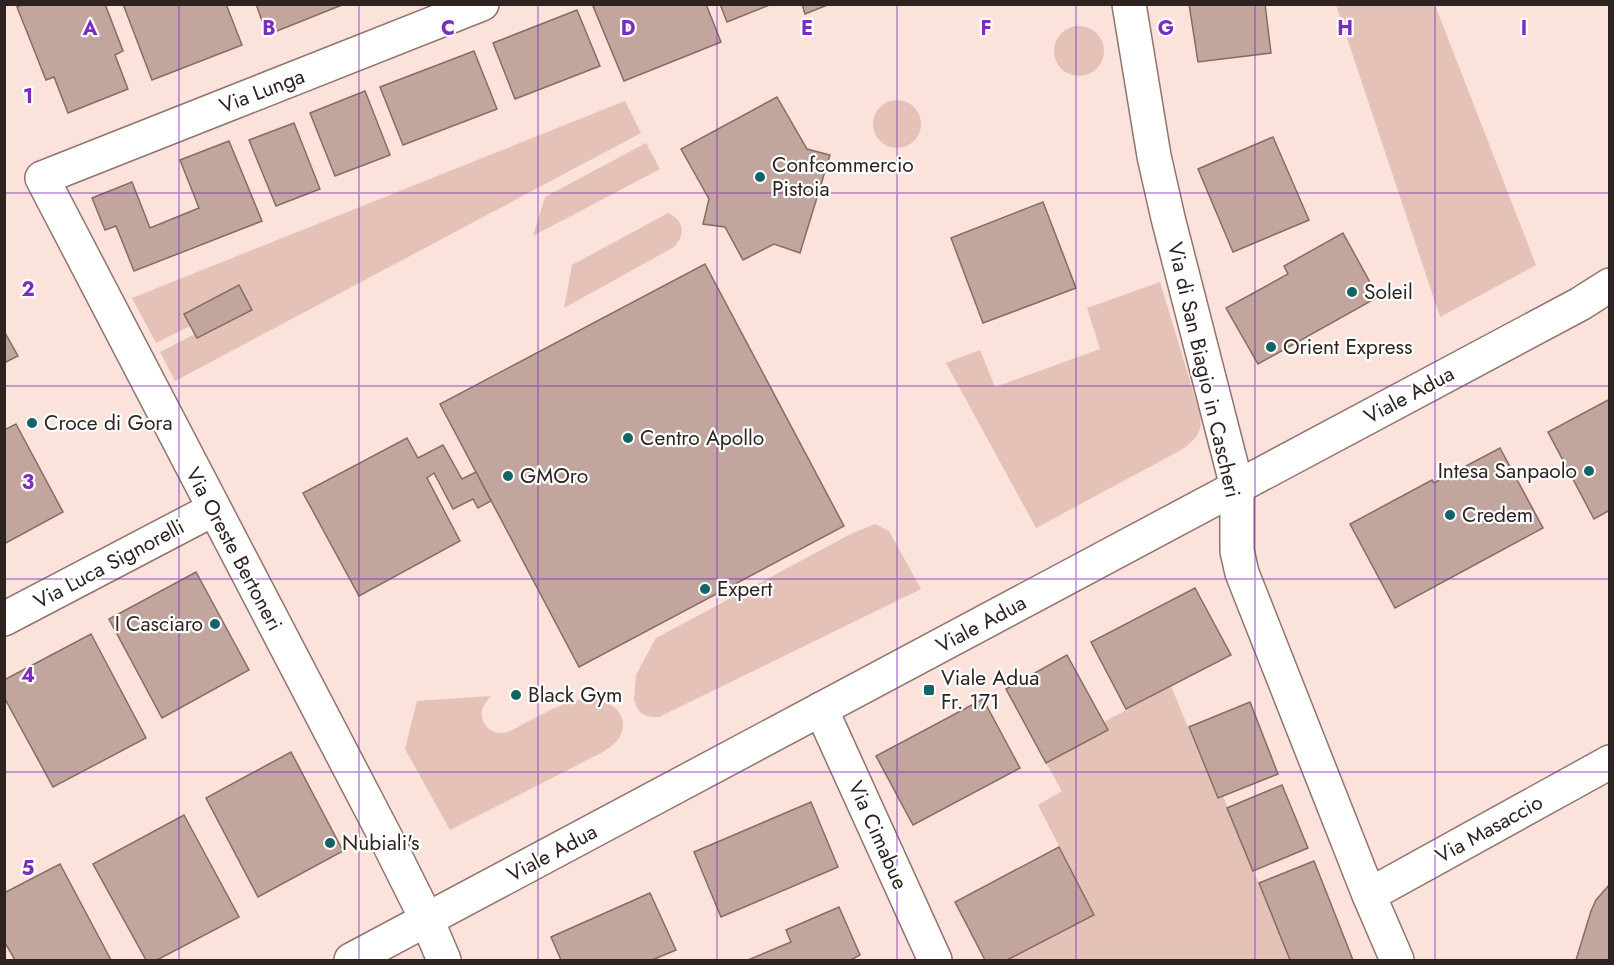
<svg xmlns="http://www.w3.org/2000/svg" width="1614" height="965" viewBox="0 0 1614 965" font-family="Jost,sans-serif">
<rect width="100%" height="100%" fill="#fbe2db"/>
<g fill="#e4c2b8">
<path d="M1336,5H1435L1536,265L1440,317Z"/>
<circle cx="1079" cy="51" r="25"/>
<circle cx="897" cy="124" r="24"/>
<path d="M625,101L641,133L175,381L160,352L195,334L197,338L252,310L184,314L190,326L156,343L132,298Z"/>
<path d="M646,143L660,169L533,236L545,197Z"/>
<path d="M668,213C684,220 686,235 674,247L564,308L572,265Z"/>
<path d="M1160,282L1200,414C1203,432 1196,440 1181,450L1036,528L946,363L980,350L995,387L1100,349L1087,308Z"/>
<path d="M875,524L889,531L921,589L659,717H651L642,714L637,708L634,700L636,675L656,638L851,534Z"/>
<path d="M1171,686L1217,798L1223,796L1290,960H1007L1094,914L1038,805L1062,791L1046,763L1107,730L1104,722Z"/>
<path d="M491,696C485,703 481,708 482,717C483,726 492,733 501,733C509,733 516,728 523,724C543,714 564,701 587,699C608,697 633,715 619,738C614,745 608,749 601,753L450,830L405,749L417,701Z"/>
</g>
<g fill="#c2a59c" stroke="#876c64" stroke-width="1.5">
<path d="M24,4H105L123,51L115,55L128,89L68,113L54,77L46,80L17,7Z"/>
<path d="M123,4H226L242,45L152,80Z"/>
<path d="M256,4H342V5L267,35Z"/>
<path d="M597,4H706L721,42L624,81L593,6Z"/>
<path d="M720,4H772L727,22Z"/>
<path d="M802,4H830L805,14Z"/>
<path d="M1189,4H1265L1271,53L1198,62Z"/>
<path d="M577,10L600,66L515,99L493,43Z"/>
<path d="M474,51L497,109L403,145L380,87Z"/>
<path d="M365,91L390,155L335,176L310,113Z"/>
<path d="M777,97L807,149L830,155L800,253L774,244L743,260L725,227L703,224L709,199L681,149Z"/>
<path d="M294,123L320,189L276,206L249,140Z"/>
<path d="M1273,137L1309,220L1233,252L1198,169Z"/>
<path d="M229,141L262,221L134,271L116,226L105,230L92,198L132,182L150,228L199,208L180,160Z"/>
<path d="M1043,202L1076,288L983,323L951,238Z"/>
<path d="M1343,233L1378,297L1258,364L1226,308L1288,274L1284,266Z"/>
<path d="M705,264L844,526L579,667L440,404Z"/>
<path d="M239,285L252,310L197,338L184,314Z"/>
<path d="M4,331L18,356L4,363Z"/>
<path d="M1610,399V510L1594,519L1548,432Z"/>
<path d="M16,424L63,512L4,544V430Z"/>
<path d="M407,438L418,458L443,445L462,479L476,472L491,501L478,508L473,499L453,509L434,473L427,478L460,541L359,596L303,493Z"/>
<path d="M1500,448L1543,528L1395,608L1350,524L1432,480L1434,483Z"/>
<path d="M196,572L249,670L162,718L109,619Z"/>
<path d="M1195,588L1231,655L1126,709L1091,642Z"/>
<path d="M91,634L146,738L53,787L4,697V680Z"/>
<path d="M1067,655L1108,730L1046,763L1006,689Z"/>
<path d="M983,699L1020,768L913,825L876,756Z"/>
<path d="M1250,702L1278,774L1218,798L1189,727Z"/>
<path d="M291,752L343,851L258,897L206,798Z"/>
<path d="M1282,785L1308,848L1253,871L1227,808Z"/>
<path d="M811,802L838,867L721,917L694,852Z"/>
<path d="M184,815L239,917L157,960H146L93,864Z"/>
<path d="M1059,847L1094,915L1007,960H985L955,902Z"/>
<path d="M1314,861L1353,960H1290L1259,883Z"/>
<path d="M60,864L111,960H15L4,941V893Z"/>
<path d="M1610,884V960H1576L1591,911L1596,900Z"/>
<path d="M650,893L676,950L652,960H561L551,937Z"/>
<path d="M839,907L860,955L851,960H748L791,942L786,930Z"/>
</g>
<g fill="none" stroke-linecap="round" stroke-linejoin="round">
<defs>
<g id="minor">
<path d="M1129,4L1154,156L1168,218L1237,487V551L1242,573L1369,895L1397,960"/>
<path d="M4,619L214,509"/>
<path d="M821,709L935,960"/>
<path d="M1369,895L1610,762"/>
<path d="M444,960L427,920L386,838L42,178L482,4"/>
</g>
<path id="major" d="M351,960L1580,304L1610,285"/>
</defs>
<use href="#minor" stroke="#90746d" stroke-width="36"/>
<use href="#major" stroke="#90746d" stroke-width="36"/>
<use href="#minor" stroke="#fff" stroke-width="33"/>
<use href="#major" stroke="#fff" stroke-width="33"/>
</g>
<path fill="none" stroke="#7b2cbf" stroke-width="1.5" stroke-opacity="0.55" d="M179,4V960M359,4V960M538,4V960M717,4V960M897,4V960M1076,4V960M1255,4V960M1435,4V960M4,193H1610M4,386H1610M4,579H1610M4,772H1610"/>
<g fill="#136367" stroke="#fff" stroke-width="2">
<circle cx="760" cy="177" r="6"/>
<circle cx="1352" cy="292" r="6"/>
<circle cx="1271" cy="347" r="6"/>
<circle cx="32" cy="423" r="6"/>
<circle cx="628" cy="438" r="6"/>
<circle cx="1589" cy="471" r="6"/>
<circle cx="508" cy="476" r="6"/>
<circle cx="1450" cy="515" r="6"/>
<circle cx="705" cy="589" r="6"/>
<circle cx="215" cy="624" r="6"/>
<rect x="923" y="684" width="12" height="12" rx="3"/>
<circle cx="516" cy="695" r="6"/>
<circle cx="330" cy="843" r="6"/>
</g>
<g text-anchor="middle" stroke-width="4.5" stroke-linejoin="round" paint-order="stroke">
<g font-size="21" fill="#2e2320" stroke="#fff">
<text transform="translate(262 91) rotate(-21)" y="7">Via Lunga</text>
<text transform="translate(1204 370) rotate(77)" y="7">Via di San Biagio in Cascheri</text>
<text transform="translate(1409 395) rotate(-28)" y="7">Viale Adua</text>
<text transform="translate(234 549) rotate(62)" y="7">Via Oreste Bertoneri</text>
<text transform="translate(109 564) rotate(-28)" y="7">Via Luca Signorelli</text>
<text transform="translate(981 624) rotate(-28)" y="7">Viale Adua</text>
<text transform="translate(1489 829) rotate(-29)" y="7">Via Masaccio</text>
<text transform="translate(878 835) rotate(66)" y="7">Via Cimabue</text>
<text transform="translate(552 853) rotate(-28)" y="7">Viale Adua</text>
</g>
<g font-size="21" fill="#2e2320" stroke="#fff" text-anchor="start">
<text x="772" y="172">Confcommercio<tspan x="772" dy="24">Pistoia</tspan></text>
<text x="1364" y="299">Soleil</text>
<text x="1283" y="354">Orient Express</text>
<text x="44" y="430">Croce di Gora</text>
<text x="640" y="445">Centro Apollo</text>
<text x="1577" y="478" text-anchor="end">Intesa Sanpaolo</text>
<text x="520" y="483">GMOro</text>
<text x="1462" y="522">Credem</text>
<text x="717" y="596">Expert</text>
<text x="203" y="631" text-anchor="end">I Casciaro</text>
<text x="941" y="685">Viale Adua<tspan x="941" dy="24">Fr. 171</tspan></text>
<text x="528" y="702">Black Gym</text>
<text x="342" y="850">Nubiali's</text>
</g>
</g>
<g font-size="20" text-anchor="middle" font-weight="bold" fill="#7b2cbf" stroke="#fff" stroke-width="4.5" stroke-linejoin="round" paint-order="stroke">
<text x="90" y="35">A</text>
<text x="269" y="35">B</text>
<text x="448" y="35">C</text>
<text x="628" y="35">D</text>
<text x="807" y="35">E</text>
<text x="986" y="35">F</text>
<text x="1166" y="35">G</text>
<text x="1345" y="35">H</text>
<text x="1524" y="35">I</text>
<text x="28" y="103">1</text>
<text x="28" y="296">2</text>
<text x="28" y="489">3</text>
<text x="28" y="682">4</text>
<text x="28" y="875">5</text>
</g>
<rect width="1614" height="965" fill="none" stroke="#2e2320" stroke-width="12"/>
</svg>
